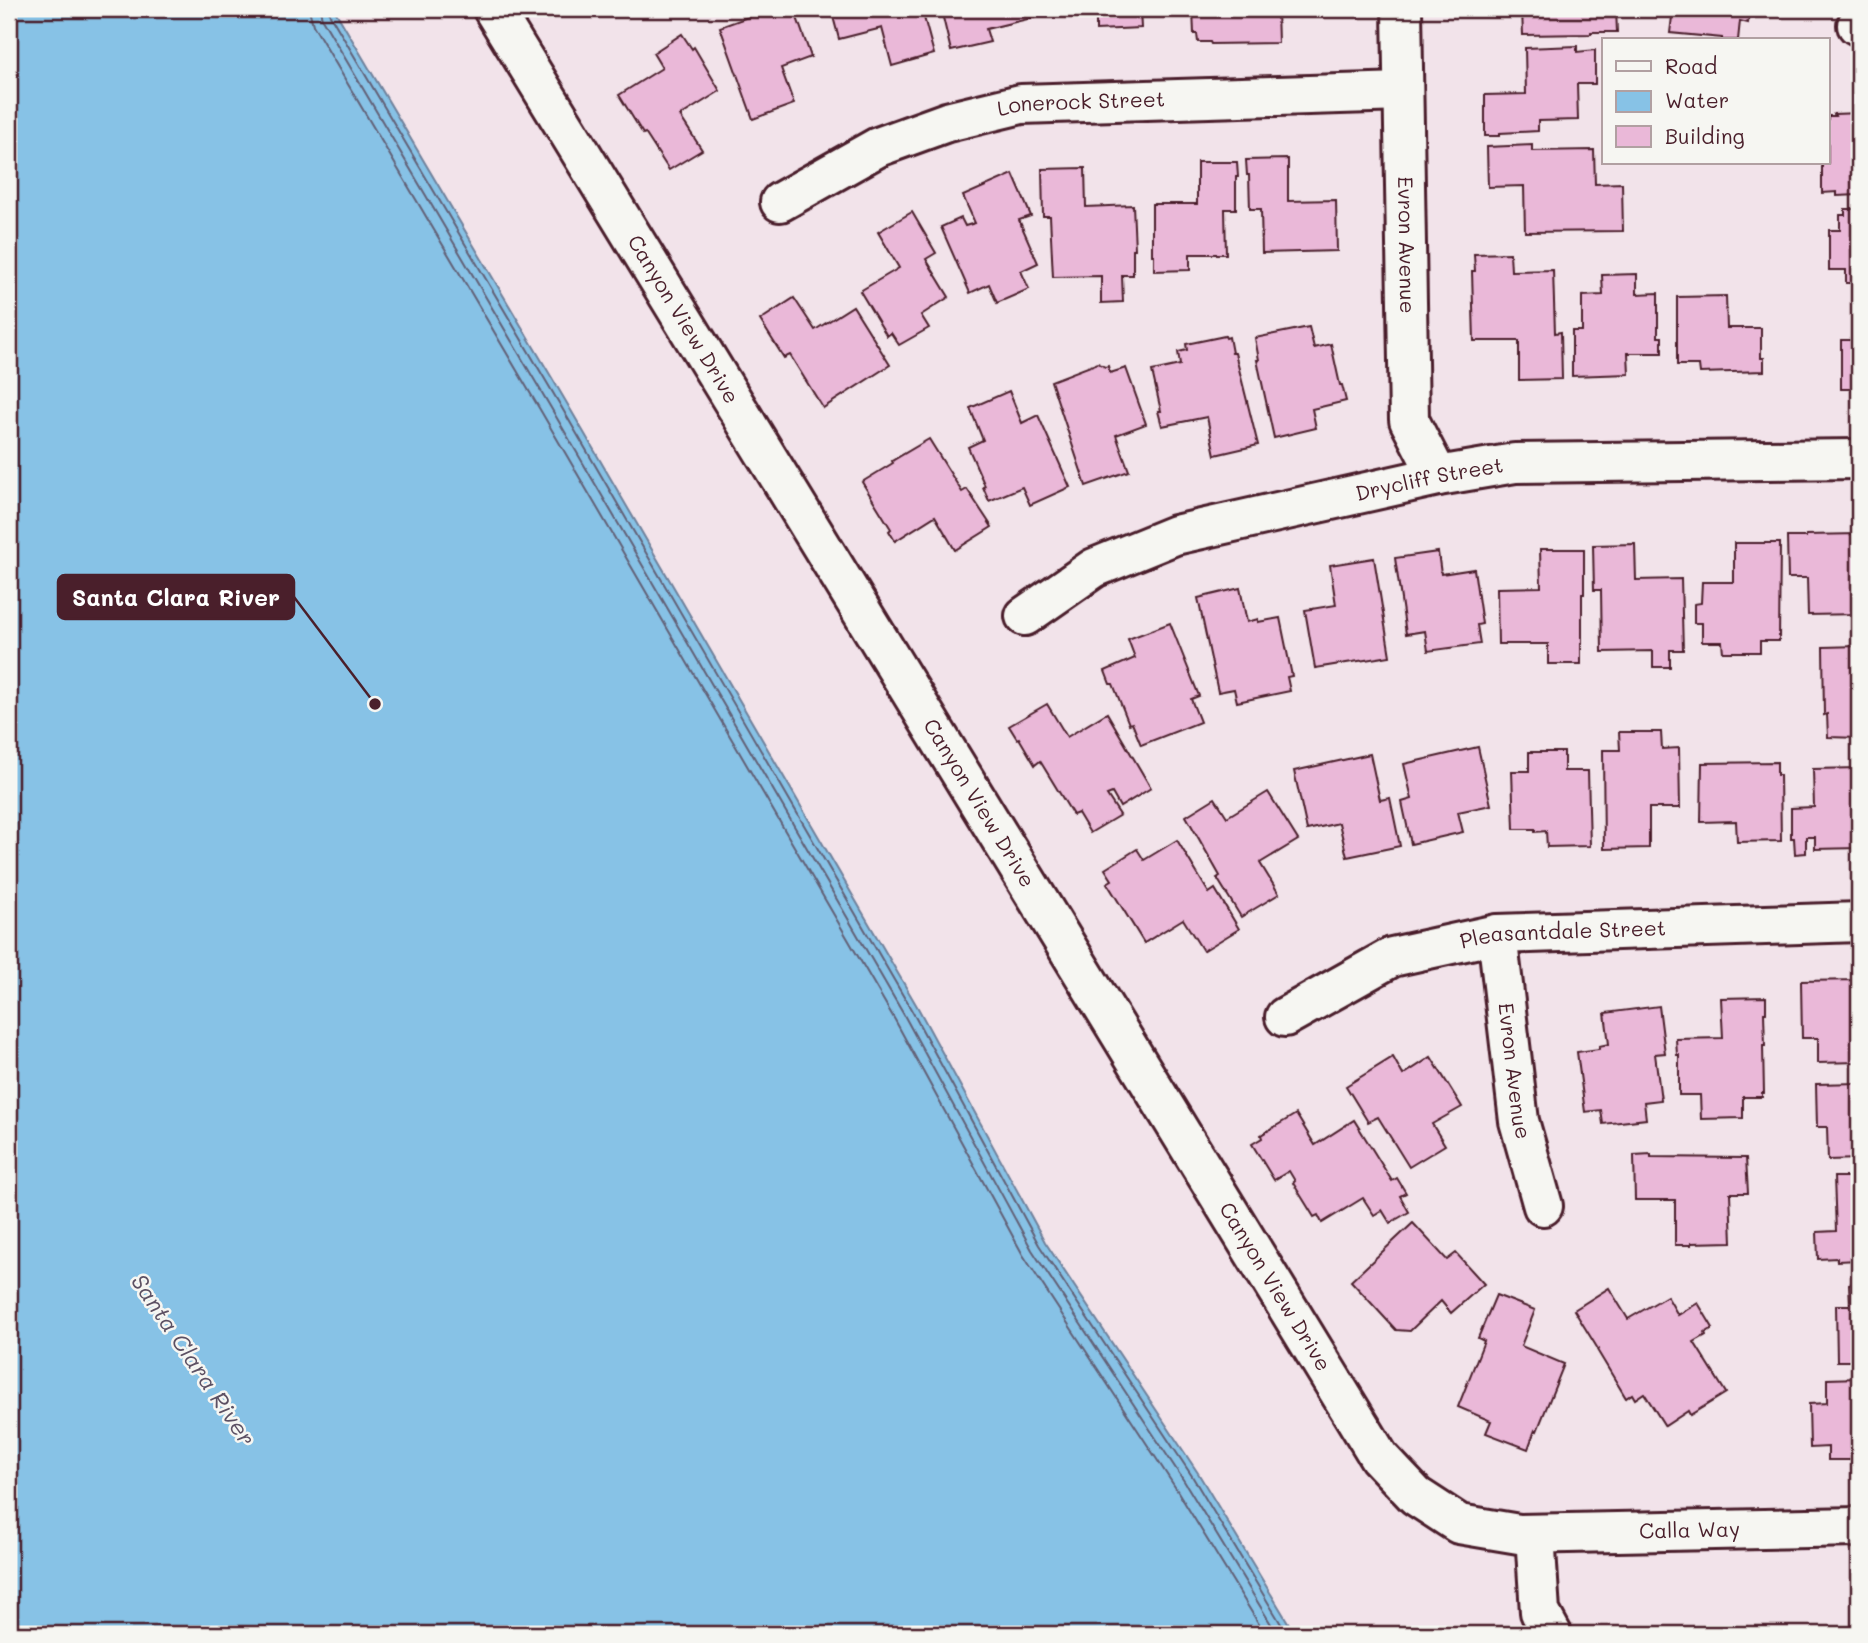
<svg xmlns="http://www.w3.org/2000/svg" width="1868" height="1643" viewBox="0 0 1868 1643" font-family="Mali,sans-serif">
<rect width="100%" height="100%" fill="#f2e3ea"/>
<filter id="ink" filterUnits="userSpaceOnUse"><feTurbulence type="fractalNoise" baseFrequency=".0143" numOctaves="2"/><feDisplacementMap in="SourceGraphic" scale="14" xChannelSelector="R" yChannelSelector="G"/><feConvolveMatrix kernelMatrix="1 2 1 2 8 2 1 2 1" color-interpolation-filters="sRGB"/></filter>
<g filter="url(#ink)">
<path fill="#87c2e6" stroke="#6f819b" stroke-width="2" d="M9,9H334L565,400L918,1008L1045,1242L1198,1473L1295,1634H9Z"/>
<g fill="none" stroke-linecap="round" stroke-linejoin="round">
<g stroke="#626076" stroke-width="2">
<path d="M309,9L313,25L542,413L895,1020L1023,1255L1175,1487L1265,1634"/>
<path d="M320,9L322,19L551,408L904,1015L1032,1250L1184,1481L1277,1634"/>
<path d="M329,9L330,15L559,403L912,1011L1039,1245L1192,1476L1287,1634"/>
</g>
</g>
<g fill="#eab8d8" stroke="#4a1f2b" stroke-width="2">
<path d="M770,9H794L811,57L781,68L794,104L753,119L720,27Z"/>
<path d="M831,9H914L915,12L922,10L934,54L892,66L882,28L839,39Z"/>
<path d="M941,9H1034L1036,17L986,29L990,42L951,51Z"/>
<path d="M1096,9H1140L1141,28L1096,30Z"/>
<path d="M1193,9H1277L1278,43L1211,44L1210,42H1198L1197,34H1194Z"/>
<path d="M1522,9H1616L1617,32H1591V34L1523,35Z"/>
<path d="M1673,9H1750L1748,23L1740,21L1738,40H1722V38L1670,33Z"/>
<path d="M682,34L692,49L694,47L720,91L680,116L702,150L669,170L645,133L643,134L619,95L662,68L653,53Z"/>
<path d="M1577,46V52L1595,50V84H1577L1578,120L1538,121V131L1500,133V136H1485V95L1526,94L1525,48Z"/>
<path d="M1859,113V195L1837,196V192L1822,193V163H1828V116H1835L1834,114Z"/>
<path d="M1532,145V151L1594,150L1595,184L1622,183L1623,231L1525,232L1524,186L1488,187L1487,147Z"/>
<path d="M1288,159V201L1336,200L1337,251L1262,253L1261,209H1250L1249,175H1247L1246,160Z"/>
<path d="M1197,162H1237L1238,177H1236V209H1225L1226,254H1190V270L1154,271V255H1152V204H1197Z"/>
<path d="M1085,168L1086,207L1133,205L1135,249H1133V275H1122L1123,302L1101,303V276L1053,277L1050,216H1043L1042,169Z"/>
<path d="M1013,174L1031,216L1019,220L1038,263L1021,271L1029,289L997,303L989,284L970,293L941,227L961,218L965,226L975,223L963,196Z"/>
<path d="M1845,209H1859V283H1846V270H1829V230H1840V215H1845Z"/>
<path d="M912,212L936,253L926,259L949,297L921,315L929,328L899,345L891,333L887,336L860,291L899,268L878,232Z"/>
<path d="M1510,253L1511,271L1553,270L1555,333L1561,332L1562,379L1519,380V341H1474L1472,271H1475L1474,254Z"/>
<path d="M1637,274V294L1658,293V337H1662V353H1628L1629,374L1572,376V331H1582V296L1603,295L1602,275Z"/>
<path d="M1726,296L1727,328H1761V358H1764V371L1700,373L1699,365H1677V297Z"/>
<path d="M794,298L815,330L853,306L890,365L823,408L790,355L784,358L760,320Z"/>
<path d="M1309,327L1314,348L1331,344L1340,385H1342L1346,401L1312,409L1316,428L1274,438L1257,360H1259L1255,338Z"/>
<path d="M1225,336L1226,338L1229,337L1232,353H1235L1258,445L1215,455L1207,417L1162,426L1158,411H1161L1152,371L1180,365L1178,352L1187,350L1186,344Z"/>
<rect x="1841" y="340" width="18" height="49"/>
<path d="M1098,363L1105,367L1108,366L1110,373L1126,368L1146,424L1116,435L1129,471L1086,486L1051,381Z"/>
<path d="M1009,391L1022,423L1038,415L1070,487L1030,505L1022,487L989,501L983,487L985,486L968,447L983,440L970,408Z"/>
<path d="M929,439L962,492L967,489L992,527L955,550L935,516L895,541L889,531L891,529L862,482L893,463L892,461Z"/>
<path d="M1859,534V614L1808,615L1807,578H1788L1787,537H1806V535Z"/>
<path d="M1734,543H1780L1779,641H1760V652H1723L1722,642H1702V623H1694V604L1701,603L1702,582H1734Z"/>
<path d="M1635,544L1636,580L1681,579L1683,650H1670V667H1653V651L1602,652L1601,590H1594L1593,545Z"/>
<path d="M1540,549H1584V594H1582V643H1581V664H1548V644H1498L1497,588L1541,587Z"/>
<path d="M1438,552L1441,574L1474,569L1482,624L1477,625L1480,644L1428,651L1425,631L1406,634L1395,558Z"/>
<path d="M1374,558L1390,656L1315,668L1305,610L1336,605L1330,565Z"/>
<path d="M1240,588L1247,622L1258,619V622L1280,618L1292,676L1287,677L1290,691L1237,702L1234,689L1218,692L1198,598Z"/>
<path d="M1170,623L1199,696L1191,699L1200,722L1141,745L1132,723L1129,724L1113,684H1110L1105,671L1135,658L1128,639Z"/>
<path d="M1859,646V738L1828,737L1827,714L1824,715L1823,647Z"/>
<path d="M1047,704L1067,737L1107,713L1151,788L1120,807L1112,793L1107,795L1120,815L1090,833L1078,813L1073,815L1040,761L1035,765L1019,738L1017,739L1009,726Z"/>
<path d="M1619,732H1661L1662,749L1679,748L1680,808H1649V848L1604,849L1603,750H1620Z"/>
<path d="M1478,747L1491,805L1458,812L1463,832L1411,844L1402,802L1412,799L1404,764Z"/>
<path d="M1529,752H1564V771H1588L1590,846L1547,847L1546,831L1535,832V829H1514L1512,771H1529Z"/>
<path d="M1370,754L1380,800L1390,798L1400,846L1347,857L1339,823L1307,830L1294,771Z"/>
<path d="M1777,762V775H1780L1781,841L1737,842L1736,821L1701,822L1702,763Z"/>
<path d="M1859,768V848L1815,849V837H1806V853L1795,854L1794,838H1791V808L1814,807L1813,769Z"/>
<path d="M1268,792L1298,840L1260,863L1279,894L1241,917L1217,878L1220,876L1186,816L1215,798L1227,817Z"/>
<path d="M1177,840L1209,893L1215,889L1239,929L1203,951L1183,919L1144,943L1107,883L1112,880L1105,869L1137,849L1144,860Z"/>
<path d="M1859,980V1062L1818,1063V1038H1802L1801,981Z"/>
<path d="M1766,997V1013H1764L1765,1046H1763L1764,1093H1762V1097H1743V1118L1701,1119L1700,1095H1679V1055H1677L1676,1039L1723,1038L1721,998Z"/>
<path d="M1659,1006L1665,1053L1655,1054L1661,1100L1644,1102L1646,1119L1603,1124L1601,1110L1585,1112L1577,1052L1599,1049V1046L1609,1044L1605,1013Z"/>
<path d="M1393,1057L1403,1075L1431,1057L1462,1107L1432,1124L1445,1145L1409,1167L1378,1117L1368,1122L1346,1086Z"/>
<path d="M1859,1083V1159L1828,1160L1827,1127H1817L1816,1084Z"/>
<path d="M1296,1114L1315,1145L1354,1120L1392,1181L1397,1178L1406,1193L1400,1196L1409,1212L1390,1223L1382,1210L1374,1215L1363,1198L1322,1223L1318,1215L1314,1217L1293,1183L1295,1181L1289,1171L1274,1180L1252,1144L1262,1138L1261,1135Z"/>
<path d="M1651,1154V1157L1746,1158L1748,1193H1730L1732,1242L1691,1243V1245H1675V1200H1635L1634,1155Z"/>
<path d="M1834,1177H1859V1260L1837,1261V1258L1818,1259L1817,1232L1836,1231Z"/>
<path d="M1413,1223L1447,1260L1456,1253L1484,1284L1451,1313L1441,1301L1410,1331L1396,1330L1351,1281Z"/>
<path d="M1859,1283V1361H1837L1836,1305H1850L1849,1284Z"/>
<path d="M1609,1288L1628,1319L1667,1296L1678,1315L1698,1303L1713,1328L1705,1333L1706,1335L1694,1342L1726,1393L1690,1415L1688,1411L1665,1426L1644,1393L1635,1399L1632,1394L1626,1398L1597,1350L1598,1349L1574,1310Z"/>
<path d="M1496,1295L1535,1310L1521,1346L1564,1364L1537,1431L1535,1430L1528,1449L1486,1433L1491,1421L1458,1407L1484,1341L1478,1338Z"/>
<path d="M1859,1378V1460H1828V1447L1810,1448L1809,1404L1827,1403V1379Z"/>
</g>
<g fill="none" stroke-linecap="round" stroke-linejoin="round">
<defs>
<g id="minor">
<path id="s1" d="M493,9L1379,1457L1416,1496L1459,1524L1519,1534L1859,1527"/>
<path id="s2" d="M1402,9L1409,420L1438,476"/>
<path d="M1857,25H1859"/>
<path id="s3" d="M780,202L878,147L947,122L1021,104L1403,92"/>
<path id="s4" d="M1025,616L1094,568L1175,535L1438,476L1515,463L1859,459"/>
<path id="s5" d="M1497,934L1519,1121L1543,1206"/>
<path id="s6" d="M1285,1017L1392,957L1497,934L1859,922"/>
<path d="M1535,1534L1540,1612L1552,1634"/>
</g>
</defs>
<use href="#minor" stroke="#4a1f2b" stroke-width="44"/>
<use href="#minor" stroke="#f6f6f2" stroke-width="38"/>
</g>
</g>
<g text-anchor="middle" stroke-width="5" stroke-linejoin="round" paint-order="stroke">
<g font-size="21" fill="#4a1f2b" stroke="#f6f6f2">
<text dy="7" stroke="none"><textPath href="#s3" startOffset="322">Lonerock Street</textPath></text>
<text dy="7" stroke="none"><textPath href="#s2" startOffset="236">Evron Avenue</textPath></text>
<text dy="7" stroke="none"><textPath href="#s1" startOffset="364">Canyon View Drive</textPath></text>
<text dy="7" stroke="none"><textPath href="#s4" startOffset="432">Drycliff Street</textPath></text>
<text dy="7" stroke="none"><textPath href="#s1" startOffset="931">Canyon View Drive</textPath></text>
<text dy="7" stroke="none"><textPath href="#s6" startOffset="296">Pleasantdale Street</textPath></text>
<text dy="7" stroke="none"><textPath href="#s5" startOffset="138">Evron Avenue</textPath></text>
<text dy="7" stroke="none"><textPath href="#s1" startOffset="1498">Canyon View Drive</textPath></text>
<text dy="7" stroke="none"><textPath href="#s1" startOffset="2034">Calla Way</textPath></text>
</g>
<g font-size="23" font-style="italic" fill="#5c5063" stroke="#f6f6f2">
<text transform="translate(193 1360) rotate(56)" y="8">Santa Clara River</text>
</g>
</g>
<path fill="none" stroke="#4a1f2b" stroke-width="2.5" d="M375 704L294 597"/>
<circle fill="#4a1f2b" stroke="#f6f6f2" stroke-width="2.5" cx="375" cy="704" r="7"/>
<rect fill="#4a1f2b" stroke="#4a1f2b" stroke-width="2.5" x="58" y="575" width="236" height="44" rx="7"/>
<g font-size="23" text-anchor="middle" font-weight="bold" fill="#fff">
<text x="176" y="606">Santa Clara River</text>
</g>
<rect width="1868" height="1643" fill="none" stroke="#f6f6f2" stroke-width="35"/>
<rect x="18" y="18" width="1833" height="1608" fill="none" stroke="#4a1f2b" stroke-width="2.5" filter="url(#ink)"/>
<rect x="1602" y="38" width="228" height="126" fill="#f6f6f2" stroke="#b1a0a2" stroke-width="2"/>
<rect x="1616" y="61" width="35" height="10" fill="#f6f6f2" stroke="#b1a0a2" stroke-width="2"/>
<text x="1665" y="74" font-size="21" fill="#4a1f2b">Road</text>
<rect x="1616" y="91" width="35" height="21" fill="#87c2e6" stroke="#b1a0a2" stroke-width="2"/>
<text x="1665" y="108" font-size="21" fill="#4a1f2b">Water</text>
<rect x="1616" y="126" width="35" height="21" fill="#eab8d8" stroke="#b1a0a2" stroke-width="2"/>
<text x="1665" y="144" font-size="21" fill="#4a1f2b">Building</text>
</svg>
